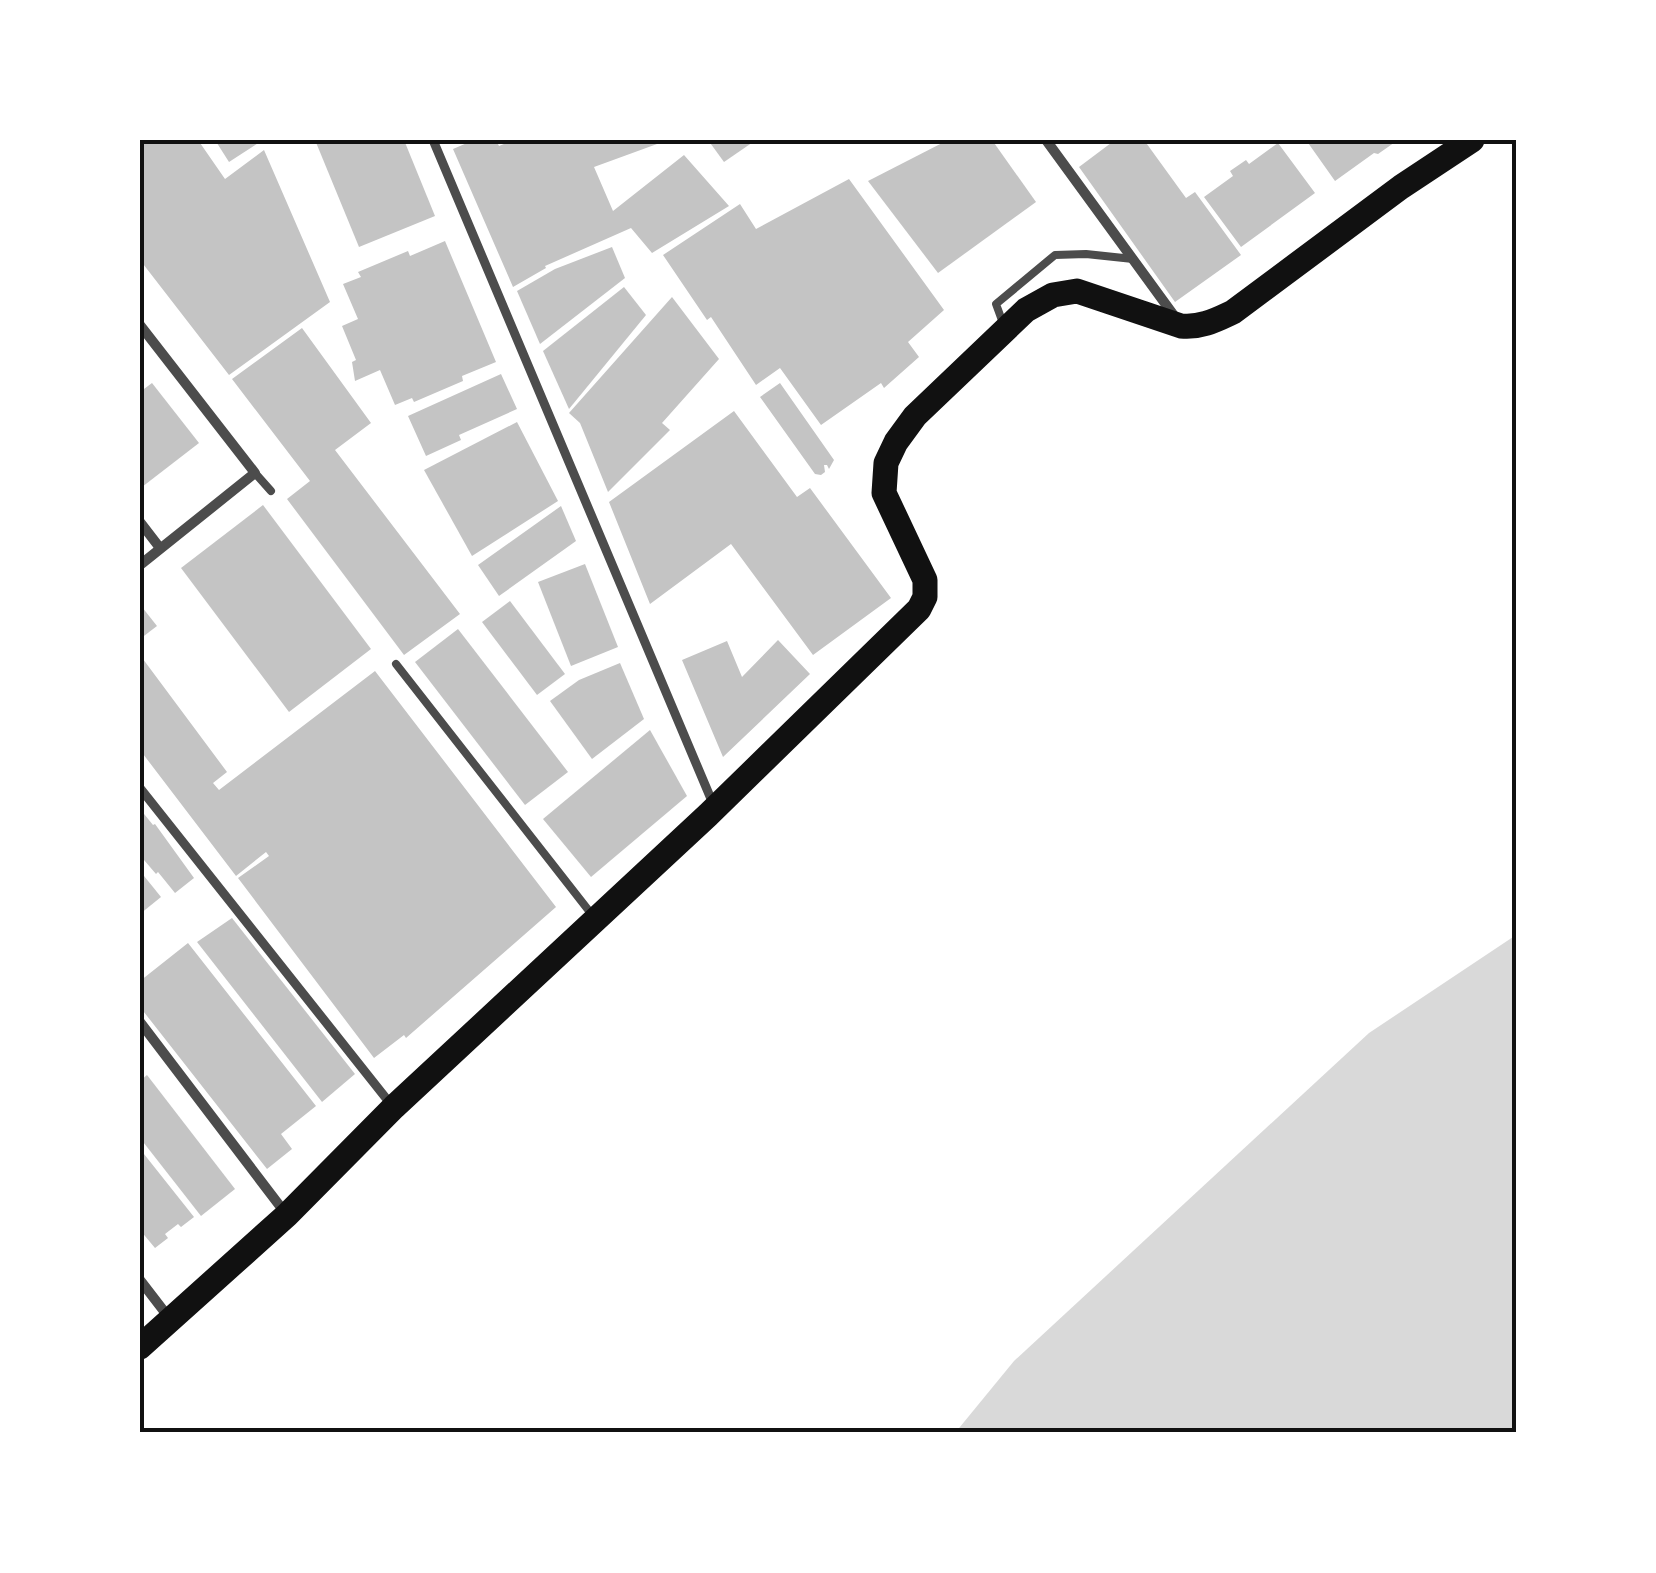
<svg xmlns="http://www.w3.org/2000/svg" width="1656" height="1573" viewBox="0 0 1656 1573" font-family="'Roboto Condensed',sans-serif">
<rect width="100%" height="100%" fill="#fff"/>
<path fill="#d9d9d9" d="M1516,935V1433H955L1014,1361L1369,1033Z"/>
<g fill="#c4c4c4">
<path d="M140,140H198L225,179L264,150L330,302L229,375L140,260Z"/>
<path d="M215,140H263L229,162Z"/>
<path d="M315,140H404L435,216L359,247Z"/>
<path d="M474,140H496L499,146L514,140H668L594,167L613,211L684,155L729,206L652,253L631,228L545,266L546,268L513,287L453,149Z"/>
<path d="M708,140H756L724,162Z"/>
<path d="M948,140H992L1036,202L938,273L868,181Z"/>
<path d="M1115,140H1144L1186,198L1195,192L1241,255L1175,302L1079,167Z"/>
<path d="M1306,140H1398L1378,154L1374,153L1335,181Z"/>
<path d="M1278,143L1315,193L1241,247L1204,197L1233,176L1230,171L1246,160L1249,164Z"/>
<path d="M849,179L944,310L908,342L919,357L884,388L881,383L821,425L780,368L756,385L711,317L707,320L663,255L740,204L756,229Z"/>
<path d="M445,241L496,362L462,376L463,381L414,402L412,398L395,405L380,370L355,381L352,362L356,360L342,326L358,319L343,284L361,277L358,272L408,251L410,256Z"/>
<path d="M612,247L625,278L540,344L517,291L555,269Z"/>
<path d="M624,287L646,315L569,409L543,351Z"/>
<path d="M672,297L719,359L662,423L670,430L608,492L580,423L569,413Z"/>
<path d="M302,328L371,423L335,450L460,614L404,655L287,499L310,481L232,379Z"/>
<path d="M501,374L517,409L459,435L461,440L426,456L408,416Z"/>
<path d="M152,383L199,443L142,487L140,485V392Z"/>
<path d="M780,383L834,460L829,469L827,465H824L825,472L821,475L815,474L760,397Z"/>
<path d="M734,411L797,497L810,488L891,598L813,655L731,544L650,604L609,502Z"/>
<path d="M517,422L558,501L472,556L424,470Z"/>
<path d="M263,505L371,649L289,712L181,568Z"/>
<path d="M561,506L576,541L499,596L478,565Z"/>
<path d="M585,564L618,647L571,666L538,582Z"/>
<path d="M510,601L565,674L537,695L482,622Z"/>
<path d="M142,607L157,626L140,639V608Z"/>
<path d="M458,629L568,772L525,805L415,662Z"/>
<path d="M778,640L810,674L723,757L682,660L727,641L742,677Z"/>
<path d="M140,655L227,772L213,783L219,790L375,671L556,907L406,1038L404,1035L374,1058L238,878L269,856L266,852L236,876L140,750Z"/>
<path d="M620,663L644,719L592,759L550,701L579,680Z"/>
<path d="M650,730L687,796L591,877L543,819Z"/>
<path d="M140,809L153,825L155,824L194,878L175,893L158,872L156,874L144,860L140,863Z"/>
<path d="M140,871L161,897L140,914Z"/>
<path d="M232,918L355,1074L322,1102L197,942Z"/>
<path d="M188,943L316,1106L281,1134L292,1149L267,1169L140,1007V981Z"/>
<path d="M147,1075L235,1189L201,1216L140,1138V1081Z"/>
<path d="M140,1149L194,1217L181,1227L178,1224L165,1234L168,1238L155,1248L140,1230Z"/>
</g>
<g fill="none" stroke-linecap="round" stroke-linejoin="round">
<g stroke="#4c4c4c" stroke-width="8">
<path d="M1004,326L996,304L1055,255L1086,254L1133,259"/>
<path d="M255,473L271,491"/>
<path d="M396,664L593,916"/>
</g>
<g stroke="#4c4c4c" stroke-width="9">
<path d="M433,140L714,806"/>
<path d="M140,788L393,1107"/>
</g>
<g stroke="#4c4c4c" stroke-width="10">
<path d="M1046,140L1175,317"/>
<path d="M140,325L255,473L140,565"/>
<path d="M140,522L160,548"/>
<path d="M140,1022L286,1214"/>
<path d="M140,1280L170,1319"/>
</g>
<path stroke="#111" stroke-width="25" d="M140,1347L287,1215L394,1107L708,815L919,609L925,597V580L884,493L886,463L896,442L915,416L1026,310L1053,295L1077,291L1181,326C1201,328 1216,320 1233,312L1401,187L1472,140"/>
</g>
<rect width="1656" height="1573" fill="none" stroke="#ffffff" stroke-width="285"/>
<rect x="142" y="142" width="1372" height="1288" fill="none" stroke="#111" stroke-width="4"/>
</svg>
